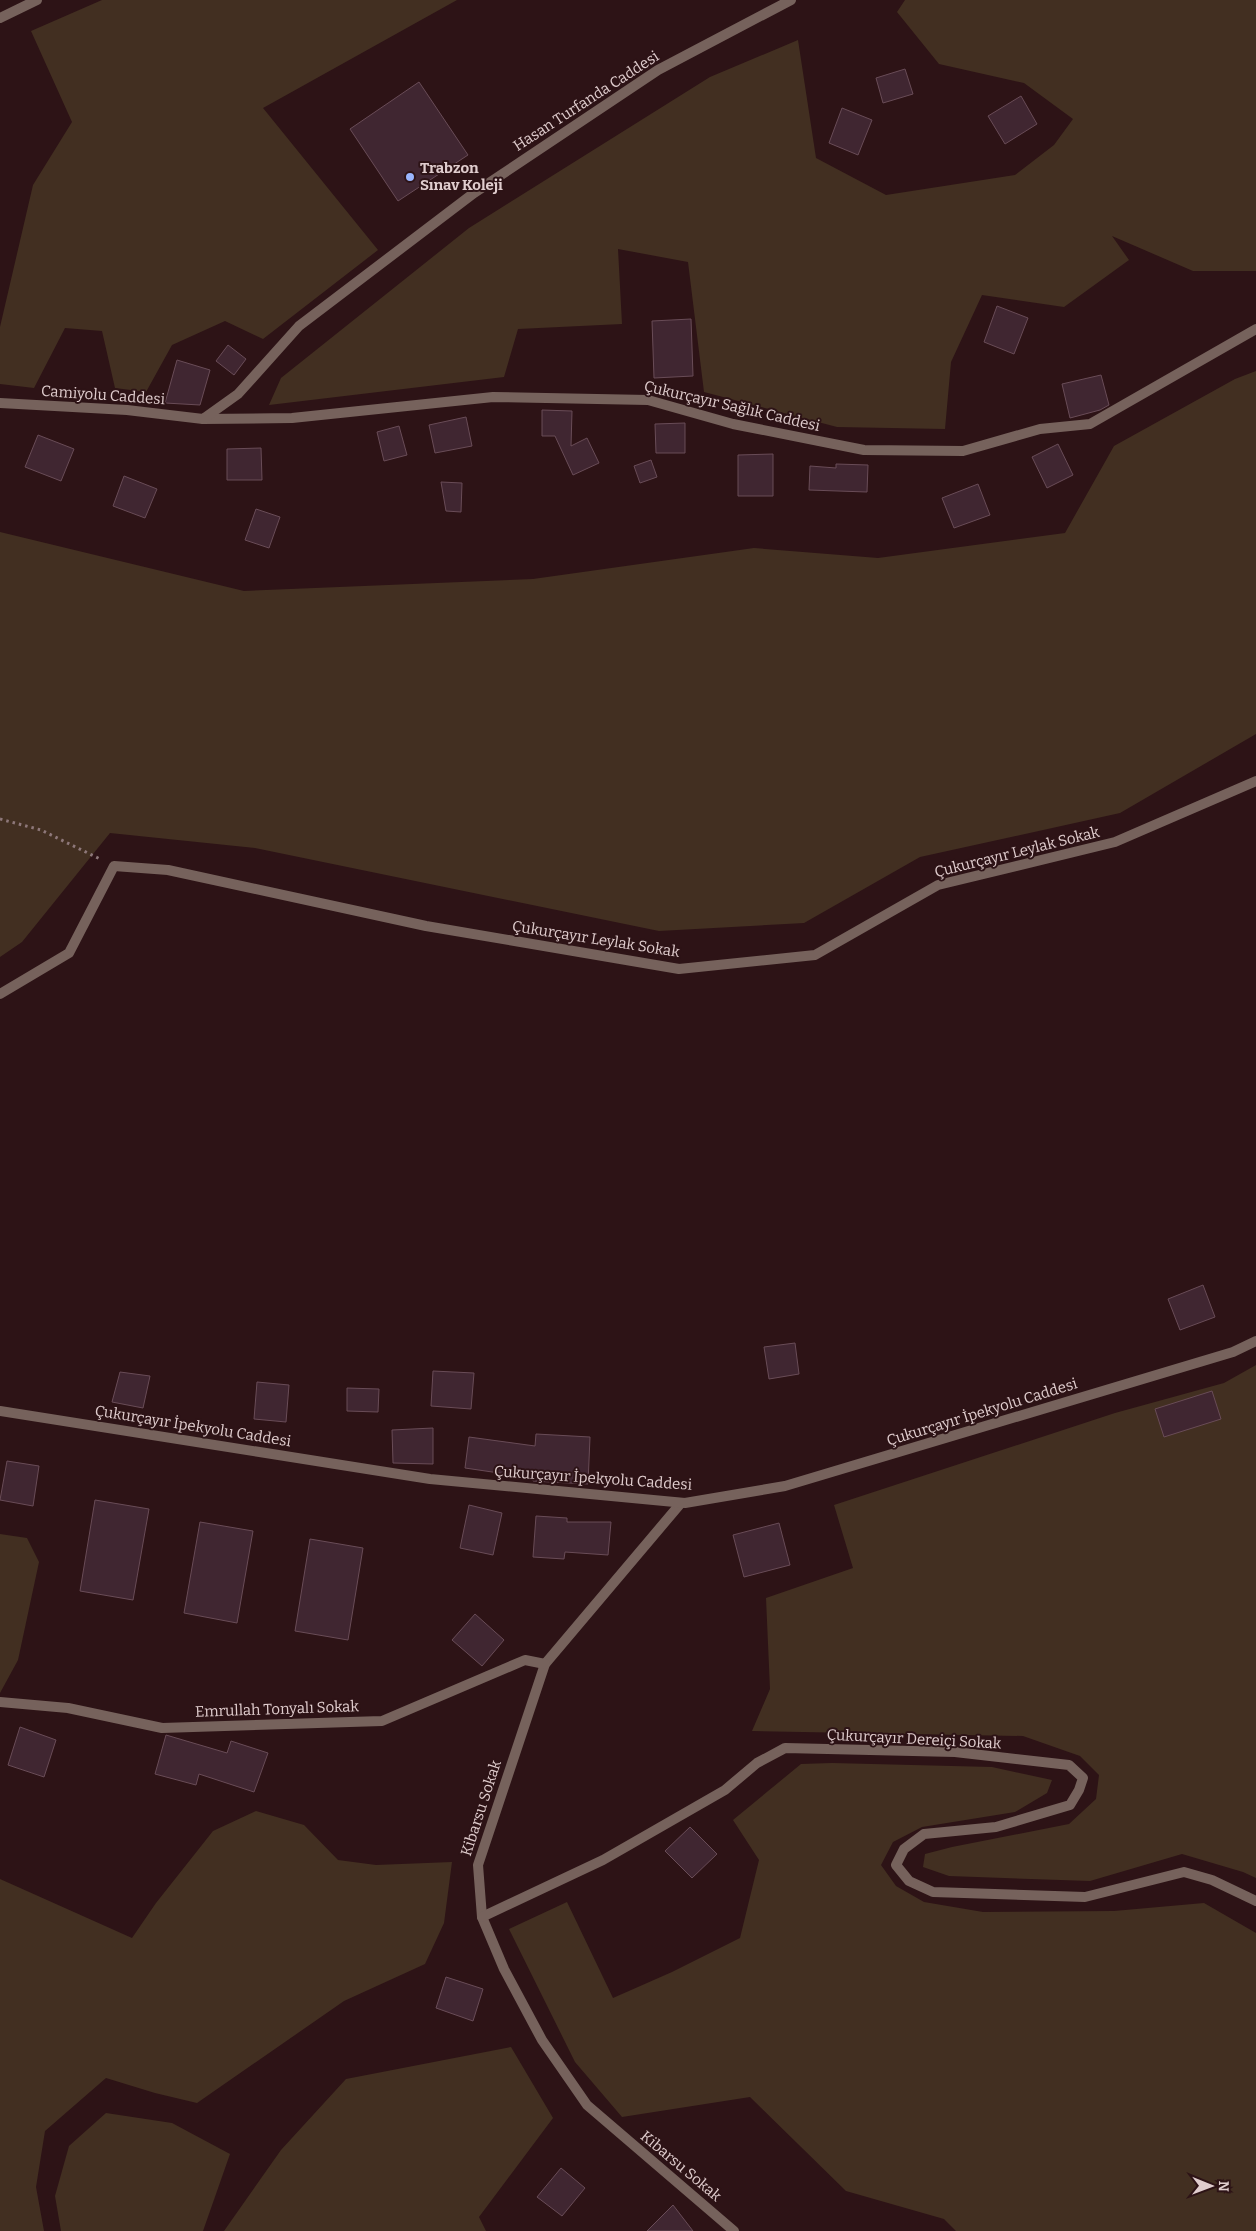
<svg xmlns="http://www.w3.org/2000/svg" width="1256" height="2231" viewBox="0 0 1256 2231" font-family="Bitter,serif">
<rect width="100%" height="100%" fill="#2d1316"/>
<g fill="#422f21">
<path d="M102,0H457L263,108L378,250L263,339L225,321L172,345L146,392L115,388L102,331L65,328L34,388L0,384V327L33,185L72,122L31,31Z"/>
<path d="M905,0H1256V271H1193L1112,236L1129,260L1064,307L982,295L951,362L945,429L837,427L704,392L688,262L618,249L622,324L518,329L504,377L269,405L281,378L469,228L710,77L798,40L816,158L886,195L1015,175L1054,145L1073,119L1024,83L939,64L897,12Z"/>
<path d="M1256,371V734L1120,813L920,857L804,923L659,931L255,848L110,833L22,942L0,957V532L244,591L533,579L754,548L878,558L1065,533L1114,446L1235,379Z"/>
<path d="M1256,1365V1878L1243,1872L1182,1854L1090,1881L949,1876L923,1867L925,1854L952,1847L1069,1824L1096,1799L1099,1775L1080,1756L1023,1736L752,1731L770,1689L766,1598L853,1568L834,1505L1115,1413L1224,1383Z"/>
<path d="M0,1534L27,1538L39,1562L18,1660L0,1693Z"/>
<path d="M832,1763L992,1767L1052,1780L1047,1793L1015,1812L922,1827L893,1842L881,1865L896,1886L924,1902L983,1912L1114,1911L1204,1903L1256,1933V2231H956L944,2219L846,2191L750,2097L622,2117L575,2062L509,1929L567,1902L613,1998L672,1972L740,1938L759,1860L733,1820L801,1764Z"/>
<path d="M256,1811L304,1825L338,1860L376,1865L452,1862L444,1923L425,1964L344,2001L197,2103L155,2093L106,2078L45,2131L36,2187L44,2231H0V1879L132,1938L156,1903L213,1831Z"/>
<path d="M511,2047L553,2118L479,2217L486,2231H224L281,2150L346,2079Z"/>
<path d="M106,2113L172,2123L230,2154L203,2231H61L55,2196L69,2146Z"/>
</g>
<g fill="#402631" stroke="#694c57">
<path d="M905,69L913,94L883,103L876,78Z"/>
<path d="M419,82L468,155L398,201L350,129Z"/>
<path d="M1021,96L1037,124L1005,144L988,116Z"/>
<path d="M842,108L872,120L858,155L829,143Z"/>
<path d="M997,306L1028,318L1014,354L984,342Z"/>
<path d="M691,319L693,376L654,378L652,321Z"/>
<path d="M228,345L246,359L234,375L216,361Z"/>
<path d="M177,360L210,370L200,405L165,403Z"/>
<path d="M1101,375L1109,405L1100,410L1070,418L1062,384Z"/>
<path d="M542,410L572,411L571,446L587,438L599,463L573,475L555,436H542Z"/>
<path d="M466,417L472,446L435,453L429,425Z"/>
<path d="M685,423V453H656L655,424Z"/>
<path d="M399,426L407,455L384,461L377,432Z"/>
<path d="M38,435L74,449L61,481L25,467Z"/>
<path d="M1058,444L1073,475L1047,488L1032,457Z"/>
<path d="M261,448L262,480H227V449Z"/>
<path d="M773,454V496H738V455Z"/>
<path d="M651,460L657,477L640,483L634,466Z"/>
<path d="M836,464L868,465L867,492L809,490L810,466L836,468Z"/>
<path d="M124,476L157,489L145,518L113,506Z"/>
<path d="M441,482L462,483L461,512L446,511Z"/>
<path d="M978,484L990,515L954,528L942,498Z"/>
<path d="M256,509L280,517L269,548L245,540Z"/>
<path d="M1203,1285L1215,1317L1180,1330L1168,1299Z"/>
<path d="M795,1343L799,1374L769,1379L764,1347Z"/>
<path d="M433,1371L474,1373L471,1409L431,1406Z"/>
<path d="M120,1372L150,1376L143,1408L112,1402Z"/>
<path d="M257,1382L289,1385L286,1422L254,1419Z"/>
<path d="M347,1388L379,1389L378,1412L347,1411Z"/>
<path d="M1212,1391L1221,1419L1164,1437L1155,1409Z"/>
<path d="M433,1428V1464L393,1463L392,1430Z"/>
<path d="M536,1434L590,1437L588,1484L533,1481V1478L465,1468L469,1437L535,1446Z"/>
<path d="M7,1461L39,1466L33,1506L0,1500Z"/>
<path d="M95,1500L149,1509L133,1600L80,1591Z"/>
<path d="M469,1505L502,1513L493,1555L460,1548Z"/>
<path d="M536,1516L567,1518V1522H611L608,1555L565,1552L564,1559L533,1557Z"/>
<path d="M200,1522L253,1531L237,1623L184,1613Z"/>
<path d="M779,1523L790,1565L744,1577L733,1535Z"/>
<path d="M310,1539L363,1548L348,1640L295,1631Z"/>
<path d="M475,1614L504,1640L482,1666L452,1640Z"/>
<path d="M20,1727L56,1740L44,1777L8,1765Z"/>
<path d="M166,1735L227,1753L231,1741L268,1753L254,1792L199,1774L196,1785L155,1774Z"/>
<path d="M690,1827L717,1854L692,1878L665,1851Z"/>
<path d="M446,1977L483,1989L473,2021L436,2008Z"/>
<path d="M561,2168L585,2188L562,2216L537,2197Z"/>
<path d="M673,2205L693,2231H647Z"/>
</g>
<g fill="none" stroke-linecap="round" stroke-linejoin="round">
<path stroke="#8e787a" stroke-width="3" stroke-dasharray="2.5 4" stroke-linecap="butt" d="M0,819L41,830L100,859"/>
<g stroke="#76625c" stroke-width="10">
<path d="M0,18L37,0"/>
<path d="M203,419L292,418L493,397L648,400L733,424L864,450L963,451L1040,429L1090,424L1256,329"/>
<path d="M0,994L69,953L114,866L168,870L426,926L679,969L815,955L938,885L1115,842L1256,781"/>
<path d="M681,1503L545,1664L478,1865L482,1917L504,1969L542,2040L587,2105L734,2231"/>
<path d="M0,1702L68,1708L162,1728L382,1721L525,1660L545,1664"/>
<path d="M482,1917L603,1860L725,1790L757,1763L785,1748L955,1752L1069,1765L1083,1778L1079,1790L1070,1805L996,1827L924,1834L904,1849L896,1865L909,1881L933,1892L1085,1897L1184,1872L1212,1880L1256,1901"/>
</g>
<g stroke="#76625c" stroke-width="10">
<path d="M0,403L127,410L203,419L238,394L299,326L474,193L658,70L791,0"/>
<path d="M0,1411L430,1479L685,1503L785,1486L1233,1352L1256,1341"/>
</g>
</g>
<circle fill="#9ab5fd" stroke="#2d1316" stroke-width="2" cx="410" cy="177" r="5"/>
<g text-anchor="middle" stroke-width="4" stroke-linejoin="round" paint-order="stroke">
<g font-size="15" fill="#e0cdce" stroke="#2d1316">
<text transform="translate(586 101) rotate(-33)" y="5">Hasan Turfanda Caddesi</text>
<text transform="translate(103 395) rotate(4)" y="5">Camiyolu Caddesi</text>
<text transform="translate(732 406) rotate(13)" y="5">Çukurçayır Sağlık Caddesi</text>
<text transform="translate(1017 852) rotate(-14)" y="5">Çukurçayır Leylak Sokak</text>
<text transform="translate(596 939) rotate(9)" y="5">Çukurçayır Leylak Sokak</text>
<text transform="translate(982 1412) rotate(-17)" y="5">Çukurçayır İpekyolu Caddesi</text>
<text transform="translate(193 1426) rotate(9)" y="5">Çukurçayır İpekyolu Caddesi</text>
<text transform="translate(593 1478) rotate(4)" y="5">Çukurçayır İpekyolu Caddesi</text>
<text transform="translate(277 1709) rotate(-2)" y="5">Emrullah Tonyalı Sokak</text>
<text transform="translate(914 1739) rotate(3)" y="5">Çukurçayır Dereiçi Sokak</text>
<text transform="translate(481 1808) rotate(-72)" y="5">Kibarsu Sokak</text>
<text transform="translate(681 2166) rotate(40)" y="5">Kibarsu Sokak</text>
</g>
<g font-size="15" font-weight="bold" fill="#e0cdce" stroke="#2d1316" text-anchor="start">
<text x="420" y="173">Trabzon<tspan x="420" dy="17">Sınav Koleji</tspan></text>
</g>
</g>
<g transform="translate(1211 2186) rotate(91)" stroke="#2d1316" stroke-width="4" paint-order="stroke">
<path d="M0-4L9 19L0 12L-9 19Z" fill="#e0cdce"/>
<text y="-8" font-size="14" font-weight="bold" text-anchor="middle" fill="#e0cdce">N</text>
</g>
</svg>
